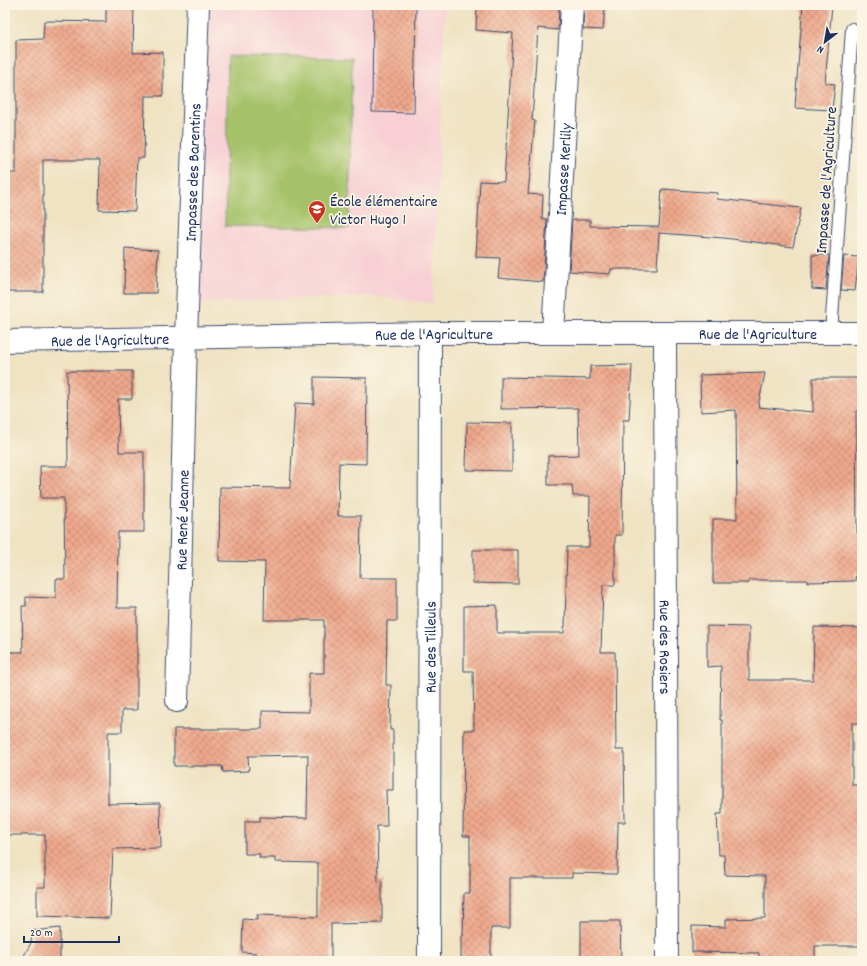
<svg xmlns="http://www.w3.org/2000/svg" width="867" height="966" viewBox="0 0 867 966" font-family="Dekko,sans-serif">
<defs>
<pattern id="building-cross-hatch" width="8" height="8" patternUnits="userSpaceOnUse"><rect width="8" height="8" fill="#f0a98c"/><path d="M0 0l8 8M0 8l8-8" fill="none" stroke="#c28a76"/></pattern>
</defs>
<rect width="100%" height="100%" fill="#fcf5e5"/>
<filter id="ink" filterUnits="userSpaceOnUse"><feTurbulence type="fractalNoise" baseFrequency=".025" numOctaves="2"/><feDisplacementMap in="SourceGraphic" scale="8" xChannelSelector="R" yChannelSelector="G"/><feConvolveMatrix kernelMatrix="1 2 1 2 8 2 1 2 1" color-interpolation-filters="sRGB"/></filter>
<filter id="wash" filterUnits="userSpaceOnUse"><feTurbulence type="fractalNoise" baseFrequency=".012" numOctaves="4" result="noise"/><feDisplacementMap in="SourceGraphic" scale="16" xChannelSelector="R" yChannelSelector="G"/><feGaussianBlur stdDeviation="0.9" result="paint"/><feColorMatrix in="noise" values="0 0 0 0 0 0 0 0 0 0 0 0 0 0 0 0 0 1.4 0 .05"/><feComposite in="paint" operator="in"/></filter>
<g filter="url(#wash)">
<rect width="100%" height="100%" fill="#efe3c3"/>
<path fill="#f7cfd4" d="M202,5H445L433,303L368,296L197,303Z"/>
<path fill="#a5c269" stroke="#607864" d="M228,56L352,58L349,228L225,226Z"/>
<g id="blocks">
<g fill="url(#building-cross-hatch)">
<path d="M106,5H134L133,53L163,52V96H145L144,158H137L135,211L99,210L100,160H43V292H5V173H16V40L43,39L44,21L106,22Z"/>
<path d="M373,5H416L414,113L372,112Z"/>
<path d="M477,5H559L558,30L538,28L532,120L535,121L528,194L543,195L542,219H547L543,282L498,278L500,258L476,257L480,181L504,182L513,33L476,30Z"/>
<path d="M584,5H605L603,30L583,29Z"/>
<path d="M803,5H832L825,83L835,84L832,110L795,108L797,78Z"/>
<path d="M662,189L718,193L717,199L801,208L793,247L724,238L659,233L657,269H611L610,274L569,271L572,220H590V226L659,227Z"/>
<path d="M125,248L158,250L156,293H124Z"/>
<path d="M812,255H829L826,290L812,289Z"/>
<path d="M844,256L859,257L855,291L841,290Z"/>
<path d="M632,365L629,420H623L622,535H615V585H603L601,652H615L616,750H624L625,822H618L617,874L572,873V878H510V928H491V961H461V936H463L464,893H470V836H463L464,730H474L473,671H464V606L497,605V633H564V627H565L567,547H589L590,496H573L572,485H548V456L579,455L578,408L501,409V377L590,379V366Z"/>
<path d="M67,371H132V399H118L119,452H144V532H118L117,608H137V710H122V732H108V804L160,803L161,848L113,849L110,918L37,916V887H45V835H5V652H23L22,606H26V597L56,598V579H65L64,498H41L40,466H68Z"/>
<path d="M765,373L758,407L813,412V378H860L861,411H856L857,533H862V572H856L855,581L807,582V580H749V583H713V519H737L736,410L701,412L700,375Z"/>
<path d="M314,377L367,378L366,464L339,463L338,516H361L360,578H397V621H387L386,685H391L390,730H393V790H386L387,826H377L378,882L382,881V923L331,924V961H272L273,957H256V953L242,952L243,919L257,920V915L318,917V863L275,862V858H259L260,854H245V821H260V817L307,818L308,755L248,756L249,771L223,772L222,766H174V729H262V711L309,712V673H324V620H264L265,562L219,561L220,487L290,488L295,403L314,404Z"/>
<path d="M467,422L512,423V471L466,470Z"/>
<path d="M473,550H518V584L473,583Z"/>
<path d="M707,626L749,627V680H813L814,627L862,628V723H852V785H860L859,870H862V894H860L861,946H815V961H759V953L692,952V926L726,927V919L765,918V876L725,875L724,855H719L717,814H722V720H720L721,666L707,667Z"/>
<path d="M581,921H620L621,961H581Z"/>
<path d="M60,928V961H21L31,943L32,931Z"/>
</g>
</g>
</g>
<g filter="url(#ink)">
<use href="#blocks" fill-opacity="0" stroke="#3b4a6d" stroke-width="1"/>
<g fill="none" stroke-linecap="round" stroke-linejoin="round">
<defs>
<path id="lane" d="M831,333L852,29"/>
<g id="street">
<path id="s1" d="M553,333L572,5"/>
<path id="s2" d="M665,333L667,961"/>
<path id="s3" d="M5,341L430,333H862"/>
<path id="s4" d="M177,701L186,338L198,5"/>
<path id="s5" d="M429,961L430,333"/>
</g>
</defs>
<use href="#lane" stroke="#3b4a6d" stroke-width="14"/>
<use href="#street" stroke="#3b4a6d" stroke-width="24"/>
<use href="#lane" stroke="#fff" stroke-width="12"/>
<use href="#street" stroke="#fff" stroke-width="22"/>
</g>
</g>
<defs>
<symbol id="school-pin" viewBox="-11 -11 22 30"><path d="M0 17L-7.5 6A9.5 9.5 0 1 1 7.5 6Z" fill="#c8321e" stroke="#fcf5e5"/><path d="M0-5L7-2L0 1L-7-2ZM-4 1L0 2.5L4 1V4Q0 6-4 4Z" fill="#fff"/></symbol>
</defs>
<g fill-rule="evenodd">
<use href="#school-pin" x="307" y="199" width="20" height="27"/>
</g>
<g text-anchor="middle" stroke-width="3.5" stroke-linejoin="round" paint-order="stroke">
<g font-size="16" fill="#1b2f5e" stroke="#fcf5e5">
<text dy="6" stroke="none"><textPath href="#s1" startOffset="164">Impasse Kerlily</textPath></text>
<text dy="6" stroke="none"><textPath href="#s4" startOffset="529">Impasse des Barentins</textPath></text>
<text transform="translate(825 180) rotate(-86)" y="6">Impasse de l'Agriculture</text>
<text dy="6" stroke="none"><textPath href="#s3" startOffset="753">Rue de l'Agriculture</textPath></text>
<text dy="6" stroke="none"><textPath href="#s3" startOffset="429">Rue de l'Agriculture</textPath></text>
<text dy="6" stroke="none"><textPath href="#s3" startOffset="105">Rue de l'Agriculture</textPath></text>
<text dy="6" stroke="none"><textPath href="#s4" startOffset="181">Rue René Jeanne</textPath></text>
<text dy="6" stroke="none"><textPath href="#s5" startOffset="314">Rue des Tilleuls</textPath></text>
<text dy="6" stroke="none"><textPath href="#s2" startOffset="314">Rue des Rosiers</textPath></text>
</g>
<g font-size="16" fill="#1b2f5e" stroke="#fcf5e5" text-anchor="start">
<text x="330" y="206">École élémentaire<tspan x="330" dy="18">Victor Hugo 1</tspan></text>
</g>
</g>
<rect width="867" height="966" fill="none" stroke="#fcf5e5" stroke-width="20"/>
<g transform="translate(825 42) rotate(211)" stroke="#fcf5e5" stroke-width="3" paint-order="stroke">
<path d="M0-3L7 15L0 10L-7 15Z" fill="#1b2f5e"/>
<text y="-6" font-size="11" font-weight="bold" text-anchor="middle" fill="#1b2f5e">N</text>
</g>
<path d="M24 936v6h95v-6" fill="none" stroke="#1b2f5e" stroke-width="2"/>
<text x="30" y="936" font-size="12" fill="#1b2f5e" stroke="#fcf5e5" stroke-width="3" paint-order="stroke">20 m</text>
</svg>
